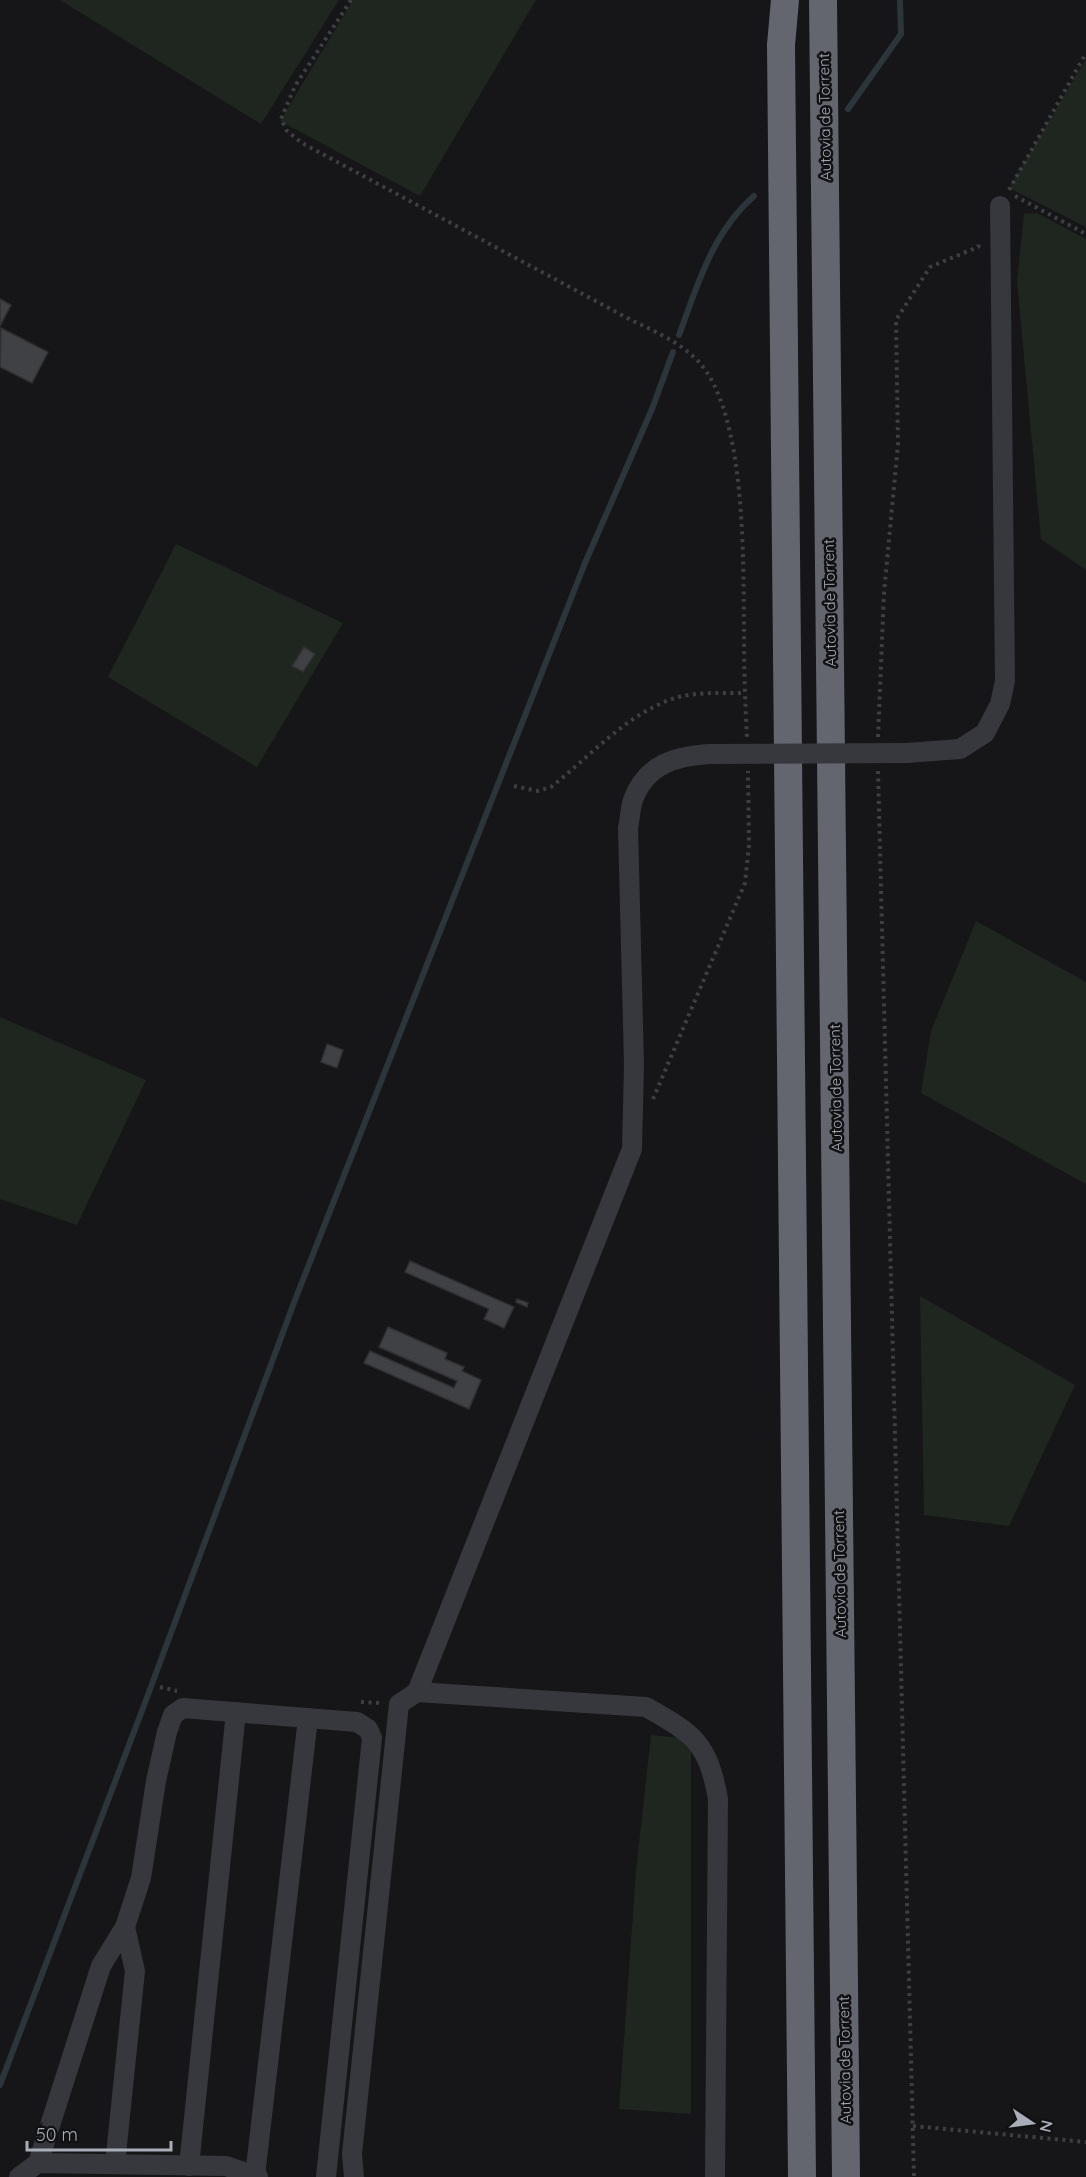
<svg xmlns="http://www.w3.org/2000/svg" width="1086" height="2177" viewBox="0 0 1086 2177" font-family="Quicksand,sans-serif">
<rect width="100%" height="100%" fill="#161618"/>
<g fill="#1e261f">
<path d="M60,0H339L261,124Z"/>
<path d="M353,0H536L420,196L280,121Z"/>
<path d="M1086,59V227L1009,188Z"/>
<path d="M1037,213L1086,239V570L1041,539L1017,281L1024,214Z"/>
<path d="M176,544L343,623L257,767L108,677Z"/>
<path d="M976,921L1086,982V1184L921,1093L931,1031Z"/>
<path d="M0,1017L146,1080L77,1225L0,1199Z"/>
<path d="M920,1296L1075,1385L1009,1526L924,1515Z"/>
<path d="M651,1735L681,1738L691,1749V2114L619,2109L636,1871Z"/>
</g>
<g fill="none" stroke-linecap="round" stroke-linejoin="round">
<g stroke="#2c353c" stroke-width="6">
<path d="M848,109L901,34L900,0"/>
<path d="M679,335C698,284 712,233 754,196"/>
<path d="M0,2085L143,1708L295,1300L585,563L652,409L673,352"/>
</g>
</g>
<g fill="#404145" stroke="#303034" stroke-width="1.5">
<path d="M0,299L11,305L0,326Z"/>
<path d="M1,328L48,352L32,383L0,367Z"/>
<path d="M304,647L315,654L303,672L292,666Z"/>
<path d="M327,1044L343,1050L337,1068L321,1062Z"/>
<path d="M410,1261L514,1307L504,1328L484,1319L489,1309L405,1272Z"/>
<path d="M517,1299L528,1303L527,1307L516,1302Z"/>
<path d="M388,1327L447,1353L445,1359L464,1367L462,1371L481,1380L469,1409L364,1363L370,1351L454,1388L457,1381L379,1347Z"/>
</g>
<g fill="none" stroke-linecap="round" stroke-linejoin="round">
<g stroke="#3d3f44" stroke-width="4" stroke-dasharray="3 4.5" stroke-linecap="butt">
<path d="M351,0L295,86L281,119L287,131L302,143L631,320C654,331 678,341 697,360C747,411 743,563 744,632C744,667 745,702 747,737"/>
<path d="M1009,190L1086,53"/>
<path d="M1015,196L1086,234"/>
<path d="M878,737L884,593L898,444L896,320L930,267L978,247L981,241"/>
<path d="M878,771L914,2177"/>
<path d="M514,786L538,791L551,787C587,759 619,722 662,703C687,691 717,693 744,693"/>
<path d="M653,1099L745,883L749,845L748,771"/>
<path d="M160,1687L177,1691"/>
<path d="M361,1702L380,1703"/>
<path d="M913,2126L1086,2142"/>
</g>
<g stroke="#37383d" stroke-width="20">
<path d="M907,753L960,749L985,733L1000,704L1005,681L1000,206"/>
<path d="M417,1692L646,1707C694,1734 708,1743 718,1799L715,2177"/>
<path d="M38,2163L101,1966L125,1927L141,1878L156,1781L167,1732L173,1715L183,1708L357,1722L368,1729L372,1738L326,2177"/>
<path d="M115,2164L135,1971L125,1927"/>
<path d="M189,2166L236,1712"/>
<path d="M255,2176L308,1718"/>
<path d="M19,2177L38,2163L226,2166L258,2177"/>
<path d="M354,2177L352,2154L399,1704L417,1692L632,1149L634,1064L628,828C630,819 630,809 633,800C646,764 676,756 710,754"/>
</g>
<g stroke="#63666e" stroke-width="28">
<path d="M785,0L781,45L802,2177"/>
<path d="M823,0L846,2177"/>
</g>
<path stroke="#37383d" stroke-width="20" d="M710,754L907,753"/>
</g>
<g text-anchor="middle" stroke-width="5" stroke-linejoin="round" paint-order="stroke">
<g font-size="15" fill="#a8adb8" stroke="#111113">
<text transform="translate(825 117) rotate(-91)" y="5">Autovia de Torrent</text>
<text transform="translate(830 603) rotate(-91)" y="5">Autovia de Torrent</text>
<text transform="translate(836 1088) rotate(-91)" y="5">Autovia de Torrent</text>
<text transform="translate(840 1574) rotate(-91)" y="5">Autovia de Torrent</text>
<text transform="translate(845 2060) rotate(-91)" y="5">Autovia de Torrent</text>
</g>
</g>
<g transform="translate(1032 2123) rotate(103)" stroke="#111113" stroke-width="4.5" paint-order="stroke">
<path d="M0-4.5L10 22L0 15L-10 22Z" fill="#a8adb8"/>
<text y="-9" font-size="16" font-weight="bold" text-anchor="middle" fill="#a8adb8">N</text>
</g>
<path d="M27 2141v9h144v-9" fill="none" stroke="#a8adb8" stroke-width="3"/>
<text x="36" y="2141" font-size="18" fill="#a8adb8" stroke="#111113" stroke-width="4.5" paint-order="stroke">50 m</text>
</svg>
